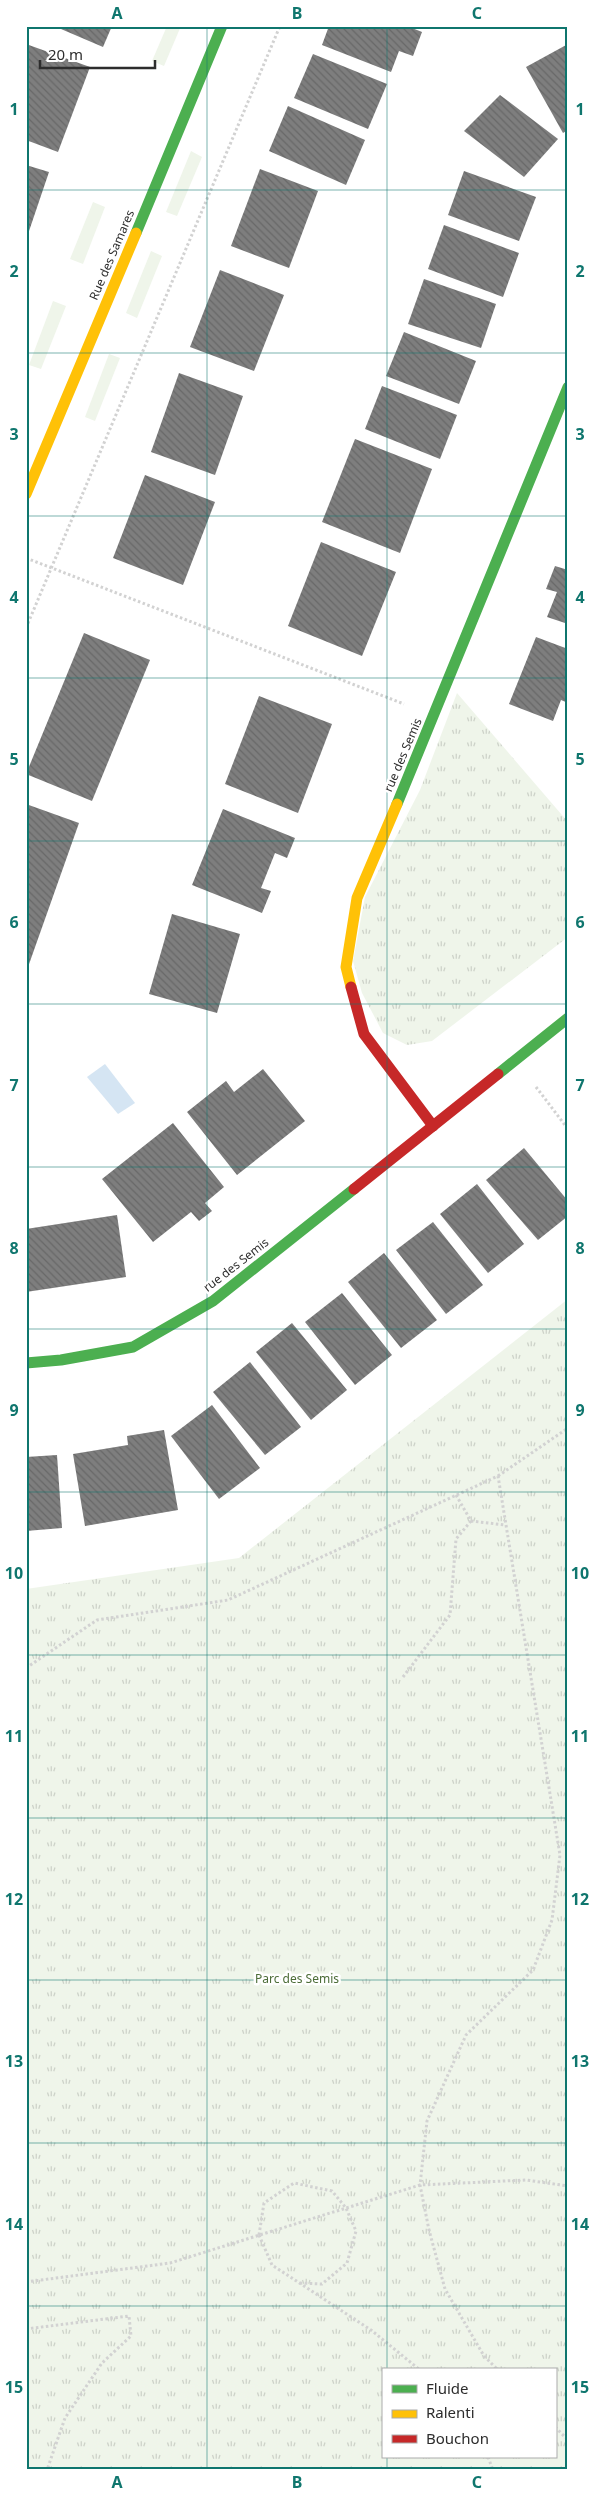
<svg xmlns="http://www.w3.org/2000/svg" width="594" height="2496" viewBox="0 0 594 2496" font-family="'Noto Sans',sans-serif">
<defs>
<pattern id="park-tufts" width="24" height="20" patternUnits="userSpaceOnUse" patternTransform="scale(1.25)"><rect width="24" height="20" fill="#eff5ea"/><path d="M3 7l-1-3M5 7V3M7 7l1-3M15 17l-1-3M17 17v-4M19 17l1-3" fill="none" stroke="#cdd2c9"/></pattern>
<pattern id="building-back-hatch" width="6" height="6" patternUnits="userSpaceOnUse" patternTransform="scale(1.25)"><rect width="6" height="6" fill="#7e7e7e"/><path d="M-1 5l2 2M0 0l6 6M5-1l2 2" fill="none" stroke="#686868"/></pattern>
</defs>
<rect width="100%" height="100%" fill="#fff"/>
<g fill="#eff5ea">
<path d="M167,26H181L164,66L152,61Z"/>
<path d="M191,151L202,157L177,216L166,212Z"/>
<path d="M93,202L105,207L83,264L70,259Z"/>
<path d="M151,251L162,256L137,318L126,313Z"/>
<path d="M53,301L66,306L41,369L29,365Z"/>
<path d="M109,354L120,358L95,421L85,417Z"/>
</g>
<g fill="url(#park-tufts)" fill-rule="evenodd">
<path d="M457,693L568,822V937L432,1041L407,1045L383,1033L362,993L353,961L365,897L420,790Z"/>
<path d="M568,1299V2470H26V1589L239,1558ZM383,2370H555V2457H383Z"/>
</g>
<path fill="#d5e5f3" d="M105,1064L135,1103L118,1114L87,1077Z"/>
<g fill="url(#building-back-hatch)">
<path d="M54,26H112L103,47Z"/>
<path d="M329,26H407L422,32L413,56L399,51L391,72L322,45Z"/>
<path d="M26,44L90,67L58,152L26,140Z"/>
<path d="M568,44V130L563,133L526,67Z"/>
<path d="M313,54L387,84L368,129L294,98Z"/>
<path d="M500,95L558,139L524,177L464,131Z"/>
<path d="M288,106L365,140L346,185L269,151Z"/>
<path d="M26,165L49,172L27,237H26Z"/>
<path d="M260,169L318,191L289,268L231,246Z"/>
<path d="M464,171L536,197L519,241L448,215Z"/>
<path d="M444,225L519,253L503,297L428,269Z"/>
<path d="M220,270L284,295L254,371L190,347Z"/>
<path d="M424,279L496,304L481,348L408,324Z"/>
<path d="M404,332L476,361L459,404L386,376Z"/>
<path d="M179,373L243,396L215,475L151,452Z"/>
<path d="M382,386L457,415L440,459L365,429Z"/>
<path d="M355,439L432,469L400,553L322,522Z"/>
<path d="M145,475L215,502L183,585L113,558Z"/>
<path d="M321,542L396,572L362,656L288,626Z"/>
<path d="M555,566L568,570V624L547,617L557,592L546,589Z"/>
<path d="M84,633L150,660L92,801L26,774Z"/>
<path d="M536,637L568,649V703L561,700L553,721L509,704Z"/>
<path d="M259,696L332,724L298,813L225,784Z"/>
<path d="M26,804L79,823L28,967L26,966Z"/>
<path d="M223,809L295,838L287,858L275,853L261,888L271,891L262,913L192,885Z"/>
<path d="M172,914L240,934L217,1013L149,994Z"/>
<path d="M263,1069L305,1121L237,1175L187,1112L226,1081L234,1092Z"/>
<path d="M173,1123L224,1187L205,1203L212,1211L199,1221L191,1212L153,1242L102,1179Z"/>
<path d="M524,1148L568,1201V1216L538,1240L486,1180Z"/>
<path d="M477,1184L524,1244L488,1273L440,1214Z"/>
<path d="M117,1215L126,1277L26,1292V1229Z"/>
<path d="M433,1222L483,1285L446,1314L396,1250Z"/>
<path d="M384,1253L437,1320L401,1348L348,1282Z"/>
<path d="M342,1293L392,1355L355,1385L305,1322Z"/>
<path d="M292,1323L347,1390L311,1420L256,1352Z"/>
<path d="M250,1362L301,1427L265,1455L213,1392Z"/>
<path d="M212,1405L260,1468L219,1499L171,1436Z"/>
<path d="M164,1430L178,1510L85,1526L73,1454L128,1445L127,1436Z"/>
<path d="M57,1455L62,1528L26,1531V1457Z"/>
</g>
<g fill="none" stroke-linecap="round" stroke-linejoin="round">
<g stroke="#d2d2d2" stroke-width="3" stroke-dasharray="2.5 2.5" stroke-linecap="butt">
<path d="M26,558L404,704"/>
<path d="M26,628L280,26"/>
<path d="M536,1087L568,1129"/>
<path d="M498,1476L568,1428"/>
<path d="M456,1495L471,1521L505,1525"/>
<path d="M26,1668L97,1620L228,1600L498,1476L560,1855L552,1920L533,1970L466,2035L427,2121L420,2185L429,2230L445,2289L484,2356L498,2370"/>
<path d="M403,1677L450,1615L456,1539L471,1521"/>
<path d="M259,2235L264,2203L294,2183L332,2191L346,2208L356,2231L347,2263L322,2284L299,2283"/>
<path d="M259,2235L272,2265L371,2330L420,2370"/>
<path d="M26,2282L170,2263L420,2185L526,2180L568,2186"/>
<path d="M26,2329L129,2316L131,2336L102,2363L65,2418L47,2470"/>
<path d="M555,2427L568,2440"/>
<path d="M488,2457L493,2470"/>
</g>
<g stroke="#4caf50" stroke-width="11">
<path d="M136,233L222,26"/>
<path d="M397,804L568,387"/>
<path d="M498,1074L568,1018"/>
<path d="M26,1363L61,1360L133,1347L213,1301L354,1189"/>
</g>
<g stroke="#ffc107" stroke-width="11">
<path d="M26,494L136,233"/>
<path d="M351,987L346,967L357,898L397,804"/>
</g>
<g stroke="#c62828" stroke-width="11">
<path d="M351,987L364,1034L433,1126"/>
<path d="M354,1189L498,1074"/>
</g>
</g>
<path fill="none" stroke="#0f766e" stroke-width="1" stroke-opacity="0.55" d="M207,26V2470M387,26V2370M26,190H568M26,353H568M26,516H568M26,678H568M26,841H568M26,1004H568M26,1167H568M26,1329H568M26,1492H568M26,1655H568M26,1818H568M26,1980H568M26,2143H568M26,2306H568M387,2457V2470"/>
<g text-anchor="middle" stroke-width="5" stroke-linejoin="round" paint-order="stroke">
<g font-size="12" fill="#2d2d2d" stroke="#fff">
<text transform="translate(112 255) rotate(-67)" y="4">Rue des Samares</text>
<text transform="translate(403 755) rotate(-67)" y="4">rue des Semis</text>
<text transform="translate(236 1265) rotate(-38)" y="4">rue des Semis</text>
</g>
<g font-size="12" fill="#4b6c37" stroke="#fff">
<text x="297" y="1983">Parc des Semis</text>
</g>
</g>
<rect width="594" height="2496" fill="none" stroke="#ffffff" stroke-width="55"/>
<rect x="382" y="2368" width="175" height="90" fill="#ffffff" stroke="#ababab"/>
<rect x="392" y="2385" width="25" height="8" fill="#4caf50" stroke="#ababab"/>
<text x="426" y="2394" font-size="15" fill="#2d2d2d">Fluide</text>
<rect x="392" y="2410" width="25" height="8" fill="#ffc107" stroke="#ababab"/>
<text x="426" y="2418" font-size="15" fill="#2d2d2d">Ralenti</text>
<rect x="392" y="2435" width="25" height="8" fill="#c62828" stroke="#ababab"/>
<text x="426" y="2444" font-size="15" fill="#2d2d2d">Bouchon</text>
<path d="M40 60v8h115v-8" fill="none" stroke="#2d2d2d" stroke-width="2.5"/>
<text x="48" y="60" font-size="15" fill="#2d2d2d" stroke="#ffffff" stroke-width="4" paint-order="stroke">20 m</text>
<rect x="28" y="28" width="538" height="2440" fill="none" stroke="#0f766e" stroke-width="2"/>
<g font-size="16" text-anchor="middle" font-weight="bold" fill="#0f766e">
<text x="117" y="19">A</text>
<text x="297" y="19">B</text>
<text x="477" y="19">C</text>
<text x="14" y="115">1</text>
<text x="580" y="115">1</text>
<text x="14" y="277">2</text>
<text x="580" y="277">2</text>
<text x="14" y="440">3</text>
<text x="580" y="440">3</text>
<text x="14" y="603">4</text>
<text x="580" y="603">4</text>
<text x="14" y="765">5</text>
<text x="580" y="765">5</text>
<text x="14" y="928">6</text>
<text x="580" y="928">6</text>
<text x="14" y="1091">7</text>
<text x="580" y="1091">7</text>
<text x="14" y="1254">8</text>
<text x="580" y="1254">8</text>
<text x="14" y="1416">9</text>
<text x="580" y="1416">9</text>
<text x="14" y="1579">10</text>
<text x="580" y="1579">10</text>
<text x="14" y="1742">11</text>
<text x="580" y="1742">11</text>
<text x="14" y="1905">12</text>
<text x="580" y="1905">12</text>
<text x="14" y="2067">13</text>
<text x="580" y="2067">13</text>
<text x="14" y="2230">14</text>
<text x="580" y="2230">14</text>
<text x="14" y="2393">15</text>
<text x="580" y="2393">15</text>
<text x="117" y="2488">A</text>
<text x="297" y="2488">B</text>
<text x="477" y="2488">C</text>
</g>
</svg>
